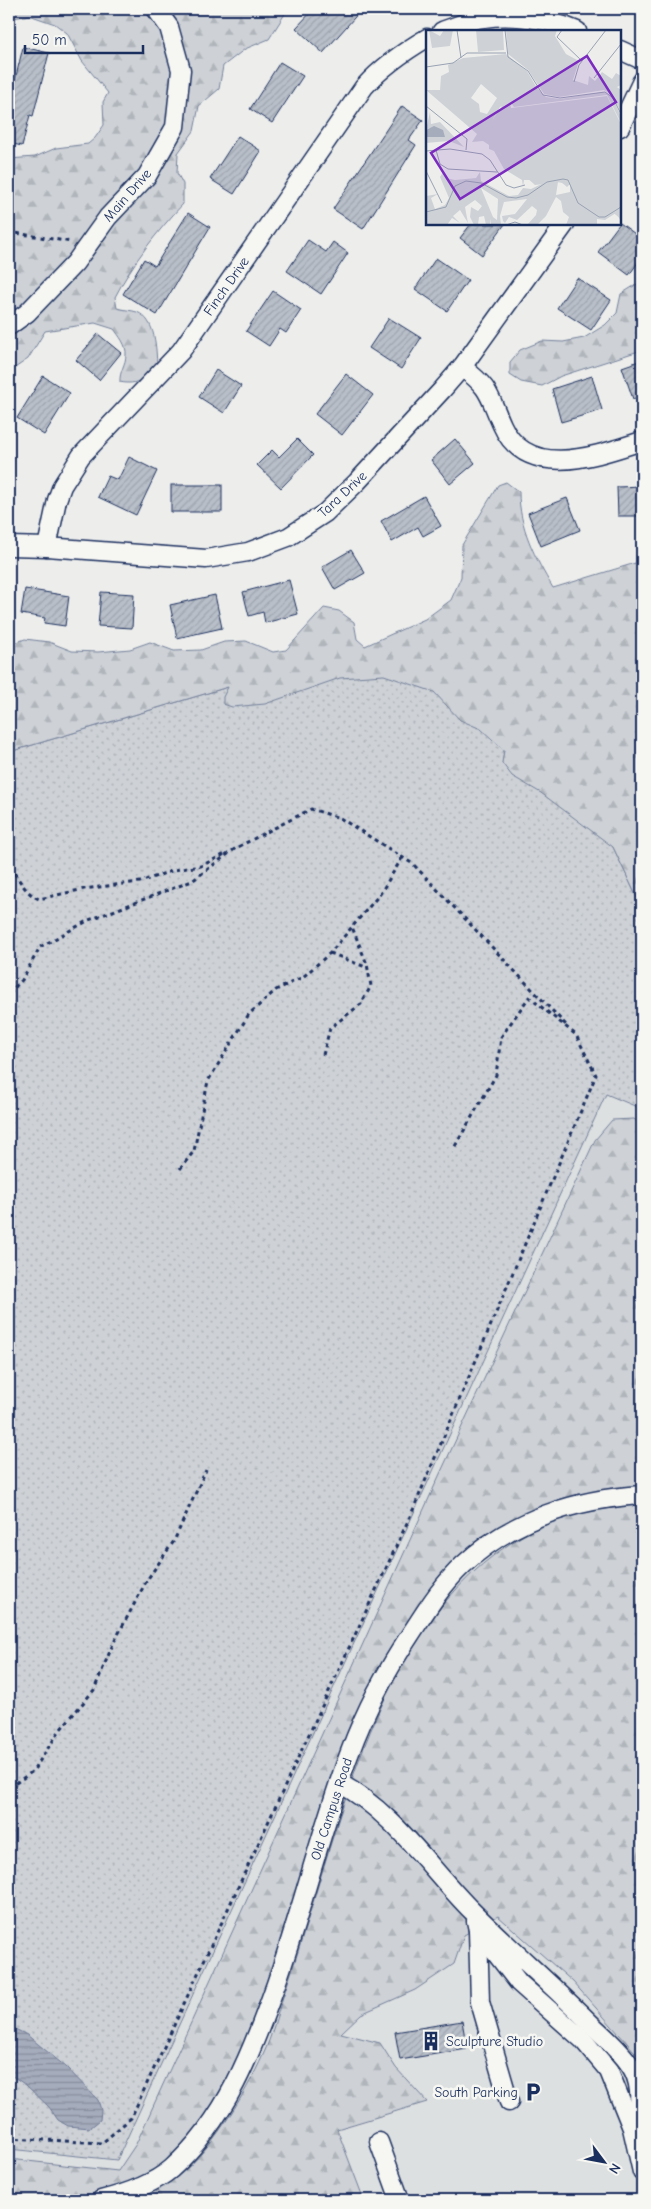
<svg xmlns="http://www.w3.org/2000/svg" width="651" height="2209" viewBox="0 0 651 2209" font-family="'Comic Neue',sans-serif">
<defs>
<pattern id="grass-dots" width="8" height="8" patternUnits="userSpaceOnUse" patternTransform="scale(1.25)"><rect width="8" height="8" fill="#ced2d7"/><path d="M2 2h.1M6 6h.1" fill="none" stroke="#b0b5bb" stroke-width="1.8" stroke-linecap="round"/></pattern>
<pattern id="forest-firs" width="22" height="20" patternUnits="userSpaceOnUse" patternTransform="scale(1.25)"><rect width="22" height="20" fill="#ced2d7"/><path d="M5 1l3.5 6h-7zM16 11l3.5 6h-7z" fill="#b0b5bb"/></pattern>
<pattern id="water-rules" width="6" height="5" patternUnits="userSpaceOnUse" patternTransform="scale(1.25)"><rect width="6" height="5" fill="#a5acbc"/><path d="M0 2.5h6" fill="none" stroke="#868c9c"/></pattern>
<pattern id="building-hatch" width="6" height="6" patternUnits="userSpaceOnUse" patternTransform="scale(1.25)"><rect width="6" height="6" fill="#b9bfc8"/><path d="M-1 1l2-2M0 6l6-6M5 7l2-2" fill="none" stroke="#9ea4ae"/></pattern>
</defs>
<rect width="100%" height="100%" fill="#edeeec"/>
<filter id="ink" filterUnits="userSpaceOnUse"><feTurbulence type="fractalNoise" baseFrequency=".02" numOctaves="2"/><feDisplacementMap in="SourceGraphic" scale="10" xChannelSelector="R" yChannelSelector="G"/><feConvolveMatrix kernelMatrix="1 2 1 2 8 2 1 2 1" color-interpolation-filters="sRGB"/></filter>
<g filter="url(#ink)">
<path fill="#dde0e1" d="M606,1093L642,1109V2200H9V2149L117,2160Z"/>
<path fill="url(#grass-dots)" stroke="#74809a" d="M454,620L613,847L642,908V1109L606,1094L117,2160L9,2149V752Z"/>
<g fill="url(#forest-firs)" stroke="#74809a">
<path d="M9,9H288L269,39L245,49L223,66L219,89L199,106L194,131L178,153L177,173L183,184V204C156,233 133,262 115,297L117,308C123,310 131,310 137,312C156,320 156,348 157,366C147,378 137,386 120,382C119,372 126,364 126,355C127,345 119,336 114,329L95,323L45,331L28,359L9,372V159L35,157L56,148L88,144L95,138L104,125L103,102L108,93L82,61L67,33L55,24L29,15L9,19Z"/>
<path d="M642,281V350L561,376L542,386L521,382L510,375V362L520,350L542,341L563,342L584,338L605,325L617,313L621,294Z"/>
<path d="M506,482L519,492C519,527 535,558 553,588L642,561V908L613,847L541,793L512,776L502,763L504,750L481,729L460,720L434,692L384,675L340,678L265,704L232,707L223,704V697L228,687L9,752V645L25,639L49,642L72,651L98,652L130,649L150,642L174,651L201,650L224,642L246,641L273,652L286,650L324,608L339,611L354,622L357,639L365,646L425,619L451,600L461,577L462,545L498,485Z"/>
<path d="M634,1119L642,1125V1487L570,1498L432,1590L385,1657L368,1692L249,2042L225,2092L192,2137L165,2164L138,2182L105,2193L50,2199L9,2198V2159L118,2171L136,2144L439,1476L595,1140L612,1120Z"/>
<path d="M642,1504V2060L573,1982L498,1916L464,1935L454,1964L415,1990L361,2014L341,2033L380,2043L396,2068L427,2102L337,2129L364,2200H136C148,2194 161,2188 172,2181C209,2155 245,2095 263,2055C272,2036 277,2014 284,1994C340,1835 373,1609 539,1527C571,1511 608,1507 642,1504Z"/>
</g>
<path fill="url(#water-rules)" stroke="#6e7a96" d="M9,2026L27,2035L66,2067L98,2100L101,2110L100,2120L90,2128L68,2126L58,2120L49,2107L26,2085L9,2074Z"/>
<g fill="url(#building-hatch)" stroke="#1b2f5e">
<path d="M314,9H362L323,53L296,28Z"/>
<path d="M23,47L49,53L33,116L30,115L22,146L9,143V105Z"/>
<path d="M280,62L303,76L272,123L250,109Z"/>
<path d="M402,106L423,120L409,140L416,145L363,229L333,209Z"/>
<path d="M238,136L261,151L234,194L210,179Z"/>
<path d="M188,213L210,227L157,315L123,294L144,259L155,266Z"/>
<path d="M620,223L642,239V257L629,275L598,252Z"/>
<path d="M471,224H505L482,255L460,238Z"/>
<path d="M308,240L326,252L333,242L348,253L321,294L287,271Z"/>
<path d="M436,258L468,280L447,311L415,289Z"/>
<path d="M577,278L611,300L591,330L557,308Z"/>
<path d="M273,291L301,310L286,333L280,329L269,346L246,331Z"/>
<path d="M389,318L421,338L401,369L369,348Z"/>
<path d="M98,334L121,353L99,380L76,360Z"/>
<path d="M642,360V395L633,399L622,367Z"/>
<path d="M216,370L241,386L224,413L199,397Z"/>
<path d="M346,374L373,395L342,435L315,414Z"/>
<path d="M43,376L70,393L44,435L17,418Z"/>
<path d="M592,376L602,410L561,422L552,389Z"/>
<path d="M297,439L313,455L281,488L257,465L272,450L279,457Z"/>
<path d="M455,439L475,463L450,484L431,460Z"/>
<path d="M129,457L157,471L136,515L98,497L108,476L118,480Z"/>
<rect x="171" y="485" width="51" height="27"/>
<path d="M642,486V516H618L617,487Z"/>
<path d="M424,496L441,526L423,536L418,527L392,542L381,521Z"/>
<path d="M567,498L580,530L541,546L528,513Z"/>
<path d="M351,550L365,573L335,590L322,567Z"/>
<path d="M289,580L298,614L265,623L263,612L249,616L243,592Z"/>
<path d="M25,589L69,596L65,626L44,623L45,618L21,614Z"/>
<path d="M101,592L134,594L132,628L98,626Z"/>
<path d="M215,595L222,628L177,638L170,605Z"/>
<path d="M462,2021L467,2049L400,2060L395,2032Z"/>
</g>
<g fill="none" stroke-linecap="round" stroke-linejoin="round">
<defs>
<g id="minor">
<path d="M442,31C455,27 470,19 484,18C514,14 549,19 577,31"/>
<path d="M620,50L642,60"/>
<path d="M620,127L642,81"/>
<path d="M9,326L27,313L75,263L108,217L147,176L175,127L181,70L169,27L156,9"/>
<path d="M462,367C491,389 488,394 502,425C527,482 598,455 642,441"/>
<path d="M9,546L47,547L206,559L248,552L288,537L325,513L357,482L442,390L462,367L565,224"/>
<path d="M47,547L57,500L62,486L81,456L181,351L364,87C383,66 403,52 427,38"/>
<path d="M339,1783C394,1812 429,1868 472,1911C510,1949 550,1983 588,2021C602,2035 619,2048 630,2065C643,2084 639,2105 638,2127"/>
<path d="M476,1921L478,1930L519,1983L583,2040L609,2071L632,2128L642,2172"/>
<path d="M478,1930L480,2002L509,2102"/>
<path d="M379,2142L400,2200"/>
<path d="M101,2200C125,2194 152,2185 171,2169C226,2120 252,2052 276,1984C303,1907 321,1828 350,1752C366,1708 388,1668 414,1629C429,1606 443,1584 463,1565C512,1519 577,1499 642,1495"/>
</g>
</defs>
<use href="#minor" stroke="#1b2f5e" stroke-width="21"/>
<g stroke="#1b2f5e" stroke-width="3" stroke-dasharray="4 4" stroke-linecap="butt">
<path d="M9,232L72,242"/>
<path d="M9,867C19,877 24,893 39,899L84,889L140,882L174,870L201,866L227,853"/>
<path d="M330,953L368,968"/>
<path d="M9,993L22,980L40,947L89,920L192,881L236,848L311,809L340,818L413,864L566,1025"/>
<path d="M323,1055L330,1028L361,1004L371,986L367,964L352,927L380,894L402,858"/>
<path d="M180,1169L194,1151L208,1081L249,1014L276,990L303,977L330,953L352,927"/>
<path d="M9,1788L33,1771L60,1730L94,1690L113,1644L147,1580L174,1541L206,1470"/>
<path d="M9,2138L102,2143L131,2118L413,1510L596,1075L576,1035L529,997L501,1037L496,1075L454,1148"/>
</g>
<use href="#minor" stroke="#f6f6f2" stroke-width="18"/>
</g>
</g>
<defs>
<symbol id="building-bare" viewBox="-9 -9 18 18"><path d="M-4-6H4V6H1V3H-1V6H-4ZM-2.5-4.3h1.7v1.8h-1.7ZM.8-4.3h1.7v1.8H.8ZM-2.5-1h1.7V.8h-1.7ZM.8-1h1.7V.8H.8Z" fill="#1b2f5e" stroke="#f6f6f2" stroke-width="2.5" paint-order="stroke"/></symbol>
<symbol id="parking-bare" viewBox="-9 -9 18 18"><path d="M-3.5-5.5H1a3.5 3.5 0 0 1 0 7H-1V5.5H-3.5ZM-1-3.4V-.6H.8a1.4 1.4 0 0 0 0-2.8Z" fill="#1b2f5e" stroke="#f6f6f2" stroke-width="2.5" paint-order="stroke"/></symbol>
</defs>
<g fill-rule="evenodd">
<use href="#building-bare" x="417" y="2027" width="28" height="28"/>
<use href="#parking-bare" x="519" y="2078" width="28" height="28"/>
</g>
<g text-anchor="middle" stroke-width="5" stroke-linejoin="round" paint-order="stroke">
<g font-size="14" fill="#1b2f5e" stroke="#f6f6f2">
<text transform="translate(127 195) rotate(-49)" y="5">Main Drive</text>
<text transform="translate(226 286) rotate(-55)" y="5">Finch Drive</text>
<text transform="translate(342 494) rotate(-43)" y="5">Tara Drive</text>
<text transform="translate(331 1809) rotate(-72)" y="5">Old Campus Road</text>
</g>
<g font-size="14" fill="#1b2f5e" stroke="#f6f6f2" text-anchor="start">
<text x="446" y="2046">Sculpture Studio</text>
<text x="518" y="2097" text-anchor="end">South Parking</text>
</g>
</g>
<g transform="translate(426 30)">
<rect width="195" height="195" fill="#edeeec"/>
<path d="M83,66L85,78L181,66L195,94V189L155,157L144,154L141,157L135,152L109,155L58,110L67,89Z" fill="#ced2d7"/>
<path d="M3,0L14,6L18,0H27L24,16L6,18ZM50,0H77L78,20L52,22ZM80,0H131L129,6L140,24L153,31L147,50L162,55L163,46L169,51L176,42L186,49L190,43L195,46V55L191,57L195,60V82L186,65L178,60L133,67L118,64L102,40L82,24ZM80,24L101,41L111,58L120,67L134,69L176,62L182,63L188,71L195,86V93L181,65L88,77L85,73L74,77L67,89L65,112L73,123L104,147V150H98L97,157L96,150L78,139L68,121L63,119V115L57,111L46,112L51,104L0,60H14L15,46L23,42L22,35L37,28ZM55,54L71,68L61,84L54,82L53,74L45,68ZM4,82L5,94L14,92L38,117L23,111L0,113V107H19L4,98L0,100ZM17,142L20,148L29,150L50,148L54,142L55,151L83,166L92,165L97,158L105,159L130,147L141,148L149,150L187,180L193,179L195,191L190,183L179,190L171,189V195H140L143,187L137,182L135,171L130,167L120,186L111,195H101L110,185L111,180L106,176L91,190L83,187L79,193L77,191L76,186L89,184L101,169L78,172L74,186L75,195H65L64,189V195H60L58,186L53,187L52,195H48L44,187L45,177L52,181L56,176L49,170L39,177L42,193L34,180L27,186L34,193L26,188L21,195H0V166L12,164L5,168L9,179L19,175L23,168L14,147ZM132,152L144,155V162L130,165ZM55,158L72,169L71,190L67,187Z" fill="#ced2d7" fill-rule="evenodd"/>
<path d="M8,96L17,100L19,107H0V100Z" fill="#a5acbc"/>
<path fill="none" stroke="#99a2b3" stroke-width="1" d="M31,0L35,28M79,0L82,27L102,41L117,65L134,68L179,62L187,68L195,84M136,0L131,7L156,31M0,37L27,33L41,23H80M168,48L195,14M148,52L153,35L180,0M0,76L41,109L40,120M10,120L14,134L22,139L71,142M0,121L24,119L56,124L64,130L80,155L88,158L99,155M0,141L16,173M0,182L20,177L29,156L40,151L55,153L81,167L90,168L102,165L121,152L137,149L142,150L152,173L173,187H179L195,177M80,195L89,192L97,195"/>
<path fill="#7b2cbf" fill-opacity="0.15" stroke="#7b2cbf" stroke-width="2.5" d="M161,26L190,72L34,169L5,123Z"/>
<rect width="195" height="195" fill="none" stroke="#1b2f5e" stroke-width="2.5"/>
</g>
<rect width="651" height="2209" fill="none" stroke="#f6f6f2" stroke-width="30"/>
<rect x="15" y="15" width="621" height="2179" fill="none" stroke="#1b2f5e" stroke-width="2" filter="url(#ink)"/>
<g transform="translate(604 2162) rotate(122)" stroke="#f6f6f2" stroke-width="4" paint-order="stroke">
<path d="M0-4L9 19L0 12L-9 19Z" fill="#1b2f5e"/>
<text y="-8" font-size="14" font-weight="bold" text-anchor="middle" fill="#1b2f5e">N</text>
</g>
<path d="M25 45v8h118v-8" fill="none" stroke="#1b2f5e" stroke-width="2.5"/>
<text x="32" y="45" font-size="15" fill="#1b2f5e" stroke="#f6f6f2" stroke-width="4" paint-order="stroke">50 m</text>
</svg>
